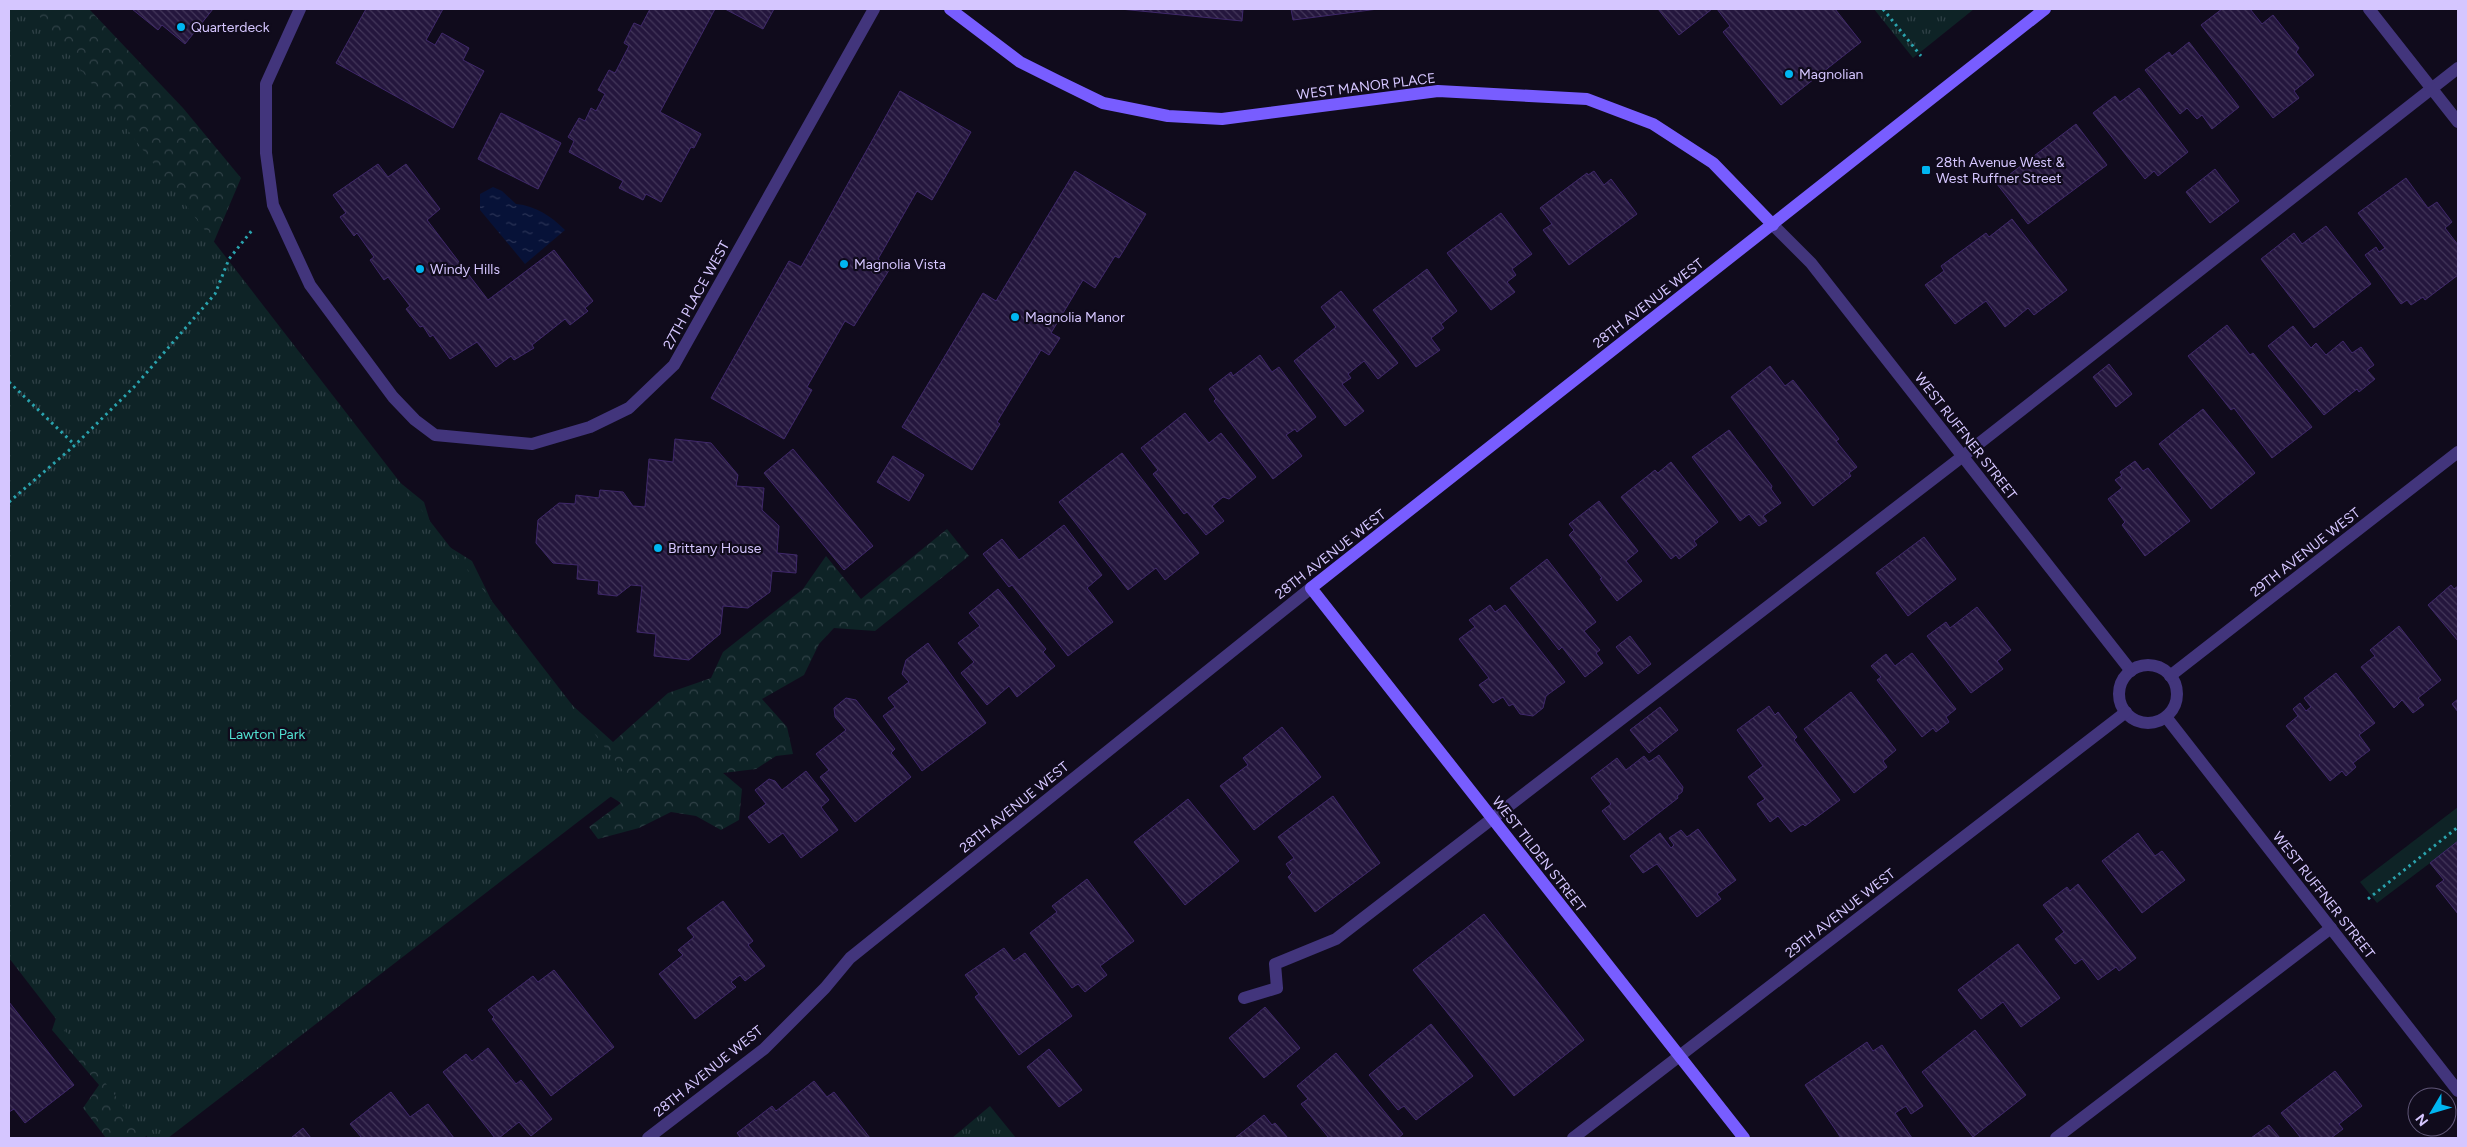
<svg xmlns="http://www.w3.org/2000/svg" width="2467" height="1147" viewBox="0 0 2467 1147" font-family="Figtree,sans-serif">
<defs>
<pattern id="forest-crowns" width="20" height="18" patternUnits="userSpaceOnUse" patternTransform="scale(1.25)"><rect width="20" height="18" fill="#0e2326"/><path d="M2 6a3 3 0 1 1 6 0M12 15a3 3 0 1 1 6 0" fill="none" stroke="#304147"/></pattern>
<pattern id="park-tufts" width="24" height="20" patternUnits="userSpaceOnUse" patternTransform="scale(1.25)"><rect width="24" height="20" fill="#0e2326"/><path d="M3 7l-1-3M5 7V3M7 7l1-3M15 17l-1-3M17 17v-4M19 17l1-3" fill="none" stroke="#304147"/></pattern>
<pattern id="water-ripples" width="26" height="14" patternUnits="userSpaceOnUse" patternTransform="scale(1.25)"><rect width="26" height="14" fill="#071238"/><path d="M2 4q2-2 4 0t4 0M15 11q2-2 4 0t4 0" fill="none" stroke="#2a3356"/></pattern>
<pattern id="building-back-hatch" width="6" height="6" patternUnits="userSpaceOnUse" patternTransform="scale(1.25)"><rect width="6" height="6" fill="#24163d"/><path d="M-1 5l2 2M0 0l6 6M5-1l2 2" fill="none" stroke="#43365a"/></pattern>
</defs>
<rect width="100%" height="100%" fill="#100b1c"/>
<path fill="#0e2326" d="M2458,807V842L2377,903L2360,882Z"/>
<g fill="url(#forest-crowns)">
<path d="M9,9H89L183,108L241,178L204,265Z"/>
<path d="M387,472L424,502L435,538L472,561L509,636L552,687L613,742L668,693L711,678L723,652L803,589L826,556L861,599L947,529L969,556L875,631L834,628L819,644L804,675L762,699L787,727L793,754L776,756L756,769L723,773L742,789L739,820L721,830L696,816L671,812L639,828L598,839L589,827L621,803L597,788L155,1116L145,1138H106L83,1108L99,1085L52,1030L67,985L54,961L9,960V672Z"/>
</g>
<g fill="url(#park-tufts)">
<path d="M9,9H34L631,781L168,1138H148L9,958Z"/>
<path d="M1874,9H1974L1913,58Z"/>
<path d="M990,1106L1016,1138H952Z"/>
</g>
<path fill="url(#water-ripples)" d="M493,187L502,191L516,204C536,206 551,216 565,230L525,264L480,210V194Z"/>
<g fill="url(#building-back-hatch)" stroke="#3f286a">
<path d="M132,9H213L185,44L162,25L158,30Z"/>
<path d="M366,9H443L426,40L435,45L442,33L469,48L463,60L484,71L453,128L336,63Z"/>
<path d="M650,9H715L660,112L701,134L694,148L691,147L661,202L646,194L643,200L619,188L623,181L569,152L574,141L568,137L579,118L585,121L591,108L596,111L605,94L598,90L609,70L615,73L629,46L624,43L634,23L641,26Z"/>
<path d="M725,9H774L763,29Z"/>
<path d="M1120,9H1243L1242,21Z"/>
<path d="M1291,9H1378L1293,20Z"/>
<path d="M1658,9H1712L1679,35Z"/>
<path d="M1717,9H1835L1861,42L1781,105L1723,32L1730,26Z"/>
<path d="M2222,9H2250L2262,24L2273,15L2299,48L2296,52L2314,75L2294,91L2299,98L2273,118L2201,25Z"/>
<path d="M2189,42L2239,107L2212,129L2202,115L2197,119L2187,108L2180,114L2145,70L2169,52L2172,56Z"/>
<path d="M2139,88L2188,152L2158,176L2154,171L2145,179L2093,113L2115,96L2120,102Z"/>
<path d="M900,91L971,132L932,200L917,191L878,259L891,267L854,326L845,321L807,387L812,390L784,439L711,398L789,261L801,267Z"/>
<path d="M501,113L561,143L538,189L478,159Z"/>
<path d="M2076,124L2107,165L2028,224L1997,184Z"/>
<path d="M378,164L388,177L406,164L440,209L427,220L488,300L554,250L593,301L585,308L588,311L570,325L565,319L532,345L534,348L514,360L511,356L496,367L477,342L450,359L433,335L430,337L423,326L420,327L406,309L410,306L388,277L384,280L370,260L374,257L357,233L354,236L340,217L346,213L333,195Z"/>
<path d="M2215,169L2239,201L2210,223L2186,192Z"/>
<path d="M1075,171L1146,214L1119,258L1115,256L1095,288L1083,280L1051,333L1060,338L1049,355L1041,350L997,422L1000,424L972,470L902,427L983,293L996,301Z"/>
<path d="M1594,171L1604,185L1611,179L1637,214L1569,265L1543,230L1552,224L1540,208L1587,173L1588,175Z"/>
<path d="M2406,178L2428,208L2437,202L2452,222L2445,228L2458,245V275L2425,300L2423,297L2411,305L2407,300L2401,304L2365,255L2376,247L2379,252L2385,248L2358,213Z"/>
<path d="M1501,213L1532,254L1512,269L1516,275L1507,282L1515,292L1491,310L1447,253Z"/>
<path d="M2012,219L2067,290L2034,315L2028,308L2005,327L1986,301L1955,324L1925,285L1944,271L1941,266L1986,233L1989,237Z"/>
<path d="M2326,226L2371,284L2314,328L2261,259L2294,233L2302,244Z"/>
<path d="M1427,269L1457,311L1441,324L1444,328L1431,338L1440,350L1416,367L1373,310Z"/>
<path d="M1341,291L1398,363L1378,379L1364,361L1348,374L1351,378L1342,384L1364,411L1345,426L1294,361L1336,327L1321,307Z"/>
<path d="M2227,325L2250,355L2253,353L2312,427L2272,458L2234,408L2231,410L2188,356Z"/>
<path d="M2293,326L2311,348L2316,343L2326,355L2343,341L2352,353L2361,347L2374,365L2367,370L2375,379L2359,392L2357,389L2324,415L2268,346Z"/>
<path d="M1260,355L1272,372L1279,367L1316,417L1297,432L1295,429L1286,435L1302,456L1273,479L1214,401L1216,399L1209,389L1231,372L1233,376Z"/>
<path d="M2109,364L2132,394L2116,407L2093,377Z"/>
<path d="M1770,366L1785,386L1793,380L1839,439L1836,441L1857,467L1849,473L1851,476L1813,506L1731,397Z"/>
<path d="M2203,409L2255,473L2211,509L2159,444Z"/>
<path d="M1185,413L1209,443L1221,433L1256,477L1229,499L1223,497L1212,506L1224,521L1206,535L1187,512L1184,514L1153,474L1158,470L1141,448Z"/>
<path d="M1729,430L1772,486L1771,489L1781,503L1763,516L1767,521L1759,526L1749,514L1740,521L1692,457Z"/>
<path d="M675,439L711,443L738,475L736,486L764,488L762,510L779,526L777,553L797,555L796,573L772,571L770,592L748,608L723,606L720,634L689,660L654,656L656,634L637,632L642,586L631,585L617,596L598,594L599,581L577,579L578,565L553,563L536,543L538,520L559,503L575,504L576,495L599,498L600,490L623,492L633,506L645,507L649,459L673,462Z"/>
<path d="M793,449L873,546L844,570L764,473Z"/>
<path d="M1122,453L1199,553L1165,580L1156,568L1128,590L1059,502Z"/>
<path d="M893,456L924,475L909,501L877,482Z"/>
<path d="M2135,461L2143,471L2148,468L2190,521L2145,556L2122,525L2125,522L2108,499L2122,488L2115,480L2122,475L2120,472Z"/>
<path d="M1671,462L1718,522L1694,541L1697,545L1679,559L1676,555L1671,559L1621,497L1655,470L1658,473Z"/>
<path d="M1599,501L1638,551L1626,561L1642,581L1617,601L1600,579L1602,578L1569,535L1574,530L1569,524Z"/>
<path d="M1064,525L1102,575L1087,588L1113,622L1068,656L1012,585L1009,587L983,554L1002,539L1019,560Z"/>
<path d="M1924,537L1956,579L1908,616L1876,573Z"/>
<path d="M1547,559L1596,622L1584,631L1600,650L1596,653L1603,663L1585,677L1562,647L1559,650L1510,588Z"/>
<path d="M2451,585L2454,589L2458,586V641L2428,605Z"/>
<path d="M998,589L1046,649L1043,652L1055,666L1017,697L1009,686L987,705L961,673L974,662L958,643L980,626L969,613Z"/>
<path d="M1490,605L1495,612L1505,605L1565,682L1546,696L1543,708L1533,716L1520,714L1513,704L1509,706L1503,697L1493,703L1479,685L1489,678L1459,639L1475,627L1469,620Z"/>
<path d="M1977,607L2011,650L1997,661L2003,669L1971,693L1927,636L1946,622L1950,628Z"/>
<path d="M2399,626L2441,680L2418,698L2424,705L2413,713L2402,700L2394,708L2361,667L2375,656L2370,650Z"/>
<path d="M1630,636L1651,664L1638,674L1616,647Z"/>
<path d="M928,643L986,723L922,771L883,716L895,707L888,698L909,682L902,674L906,660Z"/>
<path d="M1912,653L1956,709L1946,717L1949,722L1936,732L1933,728L1922,737L1877,680L1881,677L1871,666L1886,654L1895,666Z"/>
<path d="M2336,673L2375,723L2359,735L2370,750L2353,763L2356,767L2346,776L2342,771L2330,781L2286,726L2298,716L2293,709L2300,703L2306,711L2311,707L2304,698Z"/>
<path d="M1851,692L1896,750L1883,761L1887,767L1854,793L1804,729Z"/>
<path d="M846,698L856,700L895,749L891,753L911,777L855,822L820,777L829,770L816,754L846,730L835,717L834,708Z"/>
<path d="M2458,699V712L2452,704Z"/>
<path d="M1769,706L1775,715L1778,712L1797,737L1794,740L1840,800L1805,826L1803,824L1791,832L1778,816L1770,822L1757,804L1765,799L1748,777L1763,766L1737,730Z"/>
<path d="M1660,707L1678,730L1649,753L1630,730Z"/>
<path d="M1282,727L1321,777L1254,830L1220,786L1248,765L1243,758Z"/>
<path d="M1659,755L1683,787L1682,792L1677,796L1678,798L1624,840L1602,811L1611,804L1591,778L1617,758L1626,770L1644,756L1649,762Z"/>
<path d="M806,771L829,800L821,807L838,830L801,858L783,833L769,843L748,817L766,804L755,790L769,779L775,781L782,790Z"/>
<path d="M1333,796L1380,863L1315,912L1288,877L1292,873L1286,864L1294,858L1278,837Z"/>
<path d="M1188,799L1239,861L1185,905L1134,842Z"/>
<path d="M1698,829L1736,880L1717,894L1721,899L1697,917L1657,864L1643,873L1630,856L1660,833L1671,848L1674,845L1669,838L1681,830L1687,837Z"/>
<path d="M2138,833L2155,856L2162,851L2185,880L2142,913L2102,861Z"/>
<path d="M2458,841V914L2436,886L2444,880L2430,863Z"/>
<path d="M1087,879L1134,941L1100,966L1107,975L1085,992L1078,984L1072,988L1030,933L1057,912L1052,906Z"/>
<path d="M2078,884L2136,958L2119,971L2116,967L2098,980L2082,959L2075,964L2055,939L2064,932L2043,905L2067,887L2070,891Z"/>
<path d="M723,901L753,941L748,945L765,966L745,981L740,975L731,982L736,987L695,1019L659,974L683,955L678,950L694,937L687,928Z"/>
<path d="M1484,914L1584,1040L1514,1096L1413,970Z"/>
<path d="M2018,944L2060,998L2021,1027L2003,1002L1981,1019L1958,990Z"/>
<path d="M1004,948L1014,961L1025,953L1072,1016L1019,1055L975,997L979,994L965,975Z"/>
<path d="M554,970L614,1047L551,1096L492,1019L494,1017L488,1010L533,976L538,982Z"/>
<path d="M9,1002L74,1085L25,1123L14,1109L9,1112Z"/>
<path d="M1265,1007L1300,1048L1264,1078L1229,1038Z"/>
<path d="M1431,1024L1473,1076L1416,1120L1404,1106L1398,1110L1369,1075Z"/>
<path d="M1975,1030L2026,1095L1973,1137L1922,1072Z"/>
<path d="M1867,1042L1873,1051L1882,1045L1923,1106L1911,1114L1906,1106L1895,1113L1912,1138H1841L1805,1085Z"/>
<path d="M488,1048L516,1084L521,1080L552,1119L531,1136L519,1122L499,1138H495L443,1072L466,1054L472,1061Z"/>
<path d="M1049,1049L1082,1090L1059,1107L1027,1067Z"/>
<path d="M1336,1053L1403,1134L1398,1138H1329L1301,1104L1308,1099L1297,1086Z"/>
<path d="M2335,1071L2362,1106L2339,1124L2343,1129L2331,1138H2301L2281,1113Z"/>
<path d="M814,1081L827,1097L834,1092L870,1138H741L737,1133L772,1106L776,1111Z"/>
<path d="M391,1092L410,1117L428,1104L454,1138H362L350,1124Z"/>
<path d="M1264,1115L1272,1125L1275,1123L1288,1138H1235Z"/>
<path d="M2269,1125L2280,1138H2251Z"/>
<path d="M303,1128L311,1138H291Z"/>
</g>
<g fill="none" stroke-linecap="round" stroke-linejoin="round">
<g stroke="#2aa3ae" stroke-width="3" stroke-dasharray="2.5 4" stroke-linecap="butt">
<path d="M1883,9L1921,56"/>
<path d="M9,382L75,445"/>
<path d="M9,502L75,445L135,386L215,294L229,259L253,229"/>
<path d="M2368,899L2458,827"/>
</g>
<g stroke="#42357c" stroke-width="12">
<path d="M1244,998L1277,988L1275,964L1336,939L1963,456L2458,68"/>
<path d="M2056,1138L2331,928"/>
</g>
<g stroke="#42357c" stroke-width="12">
<path d="M300,9L266,84V153L273,205L310,285L393,397L415,420L435,435L532,444L590,427L629,408L674,365L874,9"/>
<path d="M2369,9L2458,122"/>
<path d="M1773,225L1811,263L2131,671"/>
<circle cx="2148" cy="694" r="29"/>
<path d="M2170,676L2458,452"/>
<path d="M2166,717L2458,1091"/>
<path d="M648,1138L764,1049L825,988L850,958L1311,588"/>
<path d="M1573,1138L2126,712"/>
</g>
<g stroke="#785dff" stroke-width="12">
<path d="M950,9L1020,62L1058,81L1103,103L1168,116L1222,119L1438,91L1587,99L1653,124L1713,163L1773,225"/>
<path d="M1744,1138L1311,588L2045,9"/>
</g>
</g>
<g fill="#00b6f1" stroke="#100b1c" stroke-width="2">
<circle cx="181" cy="27" r="5"/>
<circle cx="1789" cy="74" r="5"/>
<rect x="1921" y="165" width="10" height="10" rx="2.5"/>
<circle cx="844" cy="264" r="5"/>
<circle cx="420" cy="269" r="5"/>
<circle cx="1015" cy="317" r="5"/>
<circle cx="658" cy="548" r="5"/>
</g>
<g text-anchor="middle" stroke-width="4.5" stroke-linejoin="round" paint-order="stroke">
<g font-size="14" fill="#d5c6ff" stroke="#100b1c" text-anchor="start">
<text x="191" y="32">Quarterdeck</text>
<text x="1799" y="79">Magnolian</text>
<text x="1936" y="167">28th Avenue West &amp;<tspan x="1936" dy="16">West Ruffner Street</tspan></text>
<text x="854" y="269">Magnolia Vista</text>
<text x="430" y="274">Windy Hills</text>
<text x="1025" y="322">Magnolia Manor</text>
<text x="668" y="553">Brittany House</text>
</g>
<g font-size="14" fill="#d5c6ff" stroke="#100b1c">
<text transform="translate(1366 86) rotate(-7)" y="5">WEST MANOR PLACE</text>
<text transform="translate(696 295) rotate(-61)" y="5">27TH PLACE WEST</text>
<text transform="translate(1648 303) rotate(-38)" y="5">28TH AVENUE WEST</text>
<text transform="translate(1966 436) rotate(52)" y="5">WEST RUFFNER STREET</text>
<text transform="translate(2305 552) rotate(-38)" y="5">29TH AVENUE WEST</text>
<text transform="translate(1330 554) rotate(-38)" y="5">28TH AVENUE WEST</text>
<text transform="translate(1014 807) rotate(-39)" y="5">28TH AVENUE WEST</text>
<text transform="translate(1539 854) rotate(52)" y="5">WEST TILDEN STREET</text>
<text transform="translate(2324 895) rotate(52)" y="5">WEST RUFFNER STREET</text>
<text transform="translate(1840 913) rotate(-38)" y="5">29TH AVENUE WEST</text>
<text transform="translate(708 1071) rotate(-39)" y="5">28TH AVENUE WEST</text>
</g>
<g font-size="14" fill="#51e0d1" stroke="#100b1c">
<text x="267" y="739">Lawton Park</text>
</g>
</g>
<rect width="2467" height="1147" fill="none" stroke="#d5c6ff" stroke-width="20"/>
<g transform="translate(2432 1112) rotate(232)"><circle r="24" fill="#100b1c" stroke="#5f5677"/>
<path d="M0-4L9 19L0 12L-9 19Z" fill="#00b6f1"/>
<text y="-8" font-size="14" font-weight="bold" text-anchor="middle" fill="#d5c6ff">N</text>
</g>
</svg>
